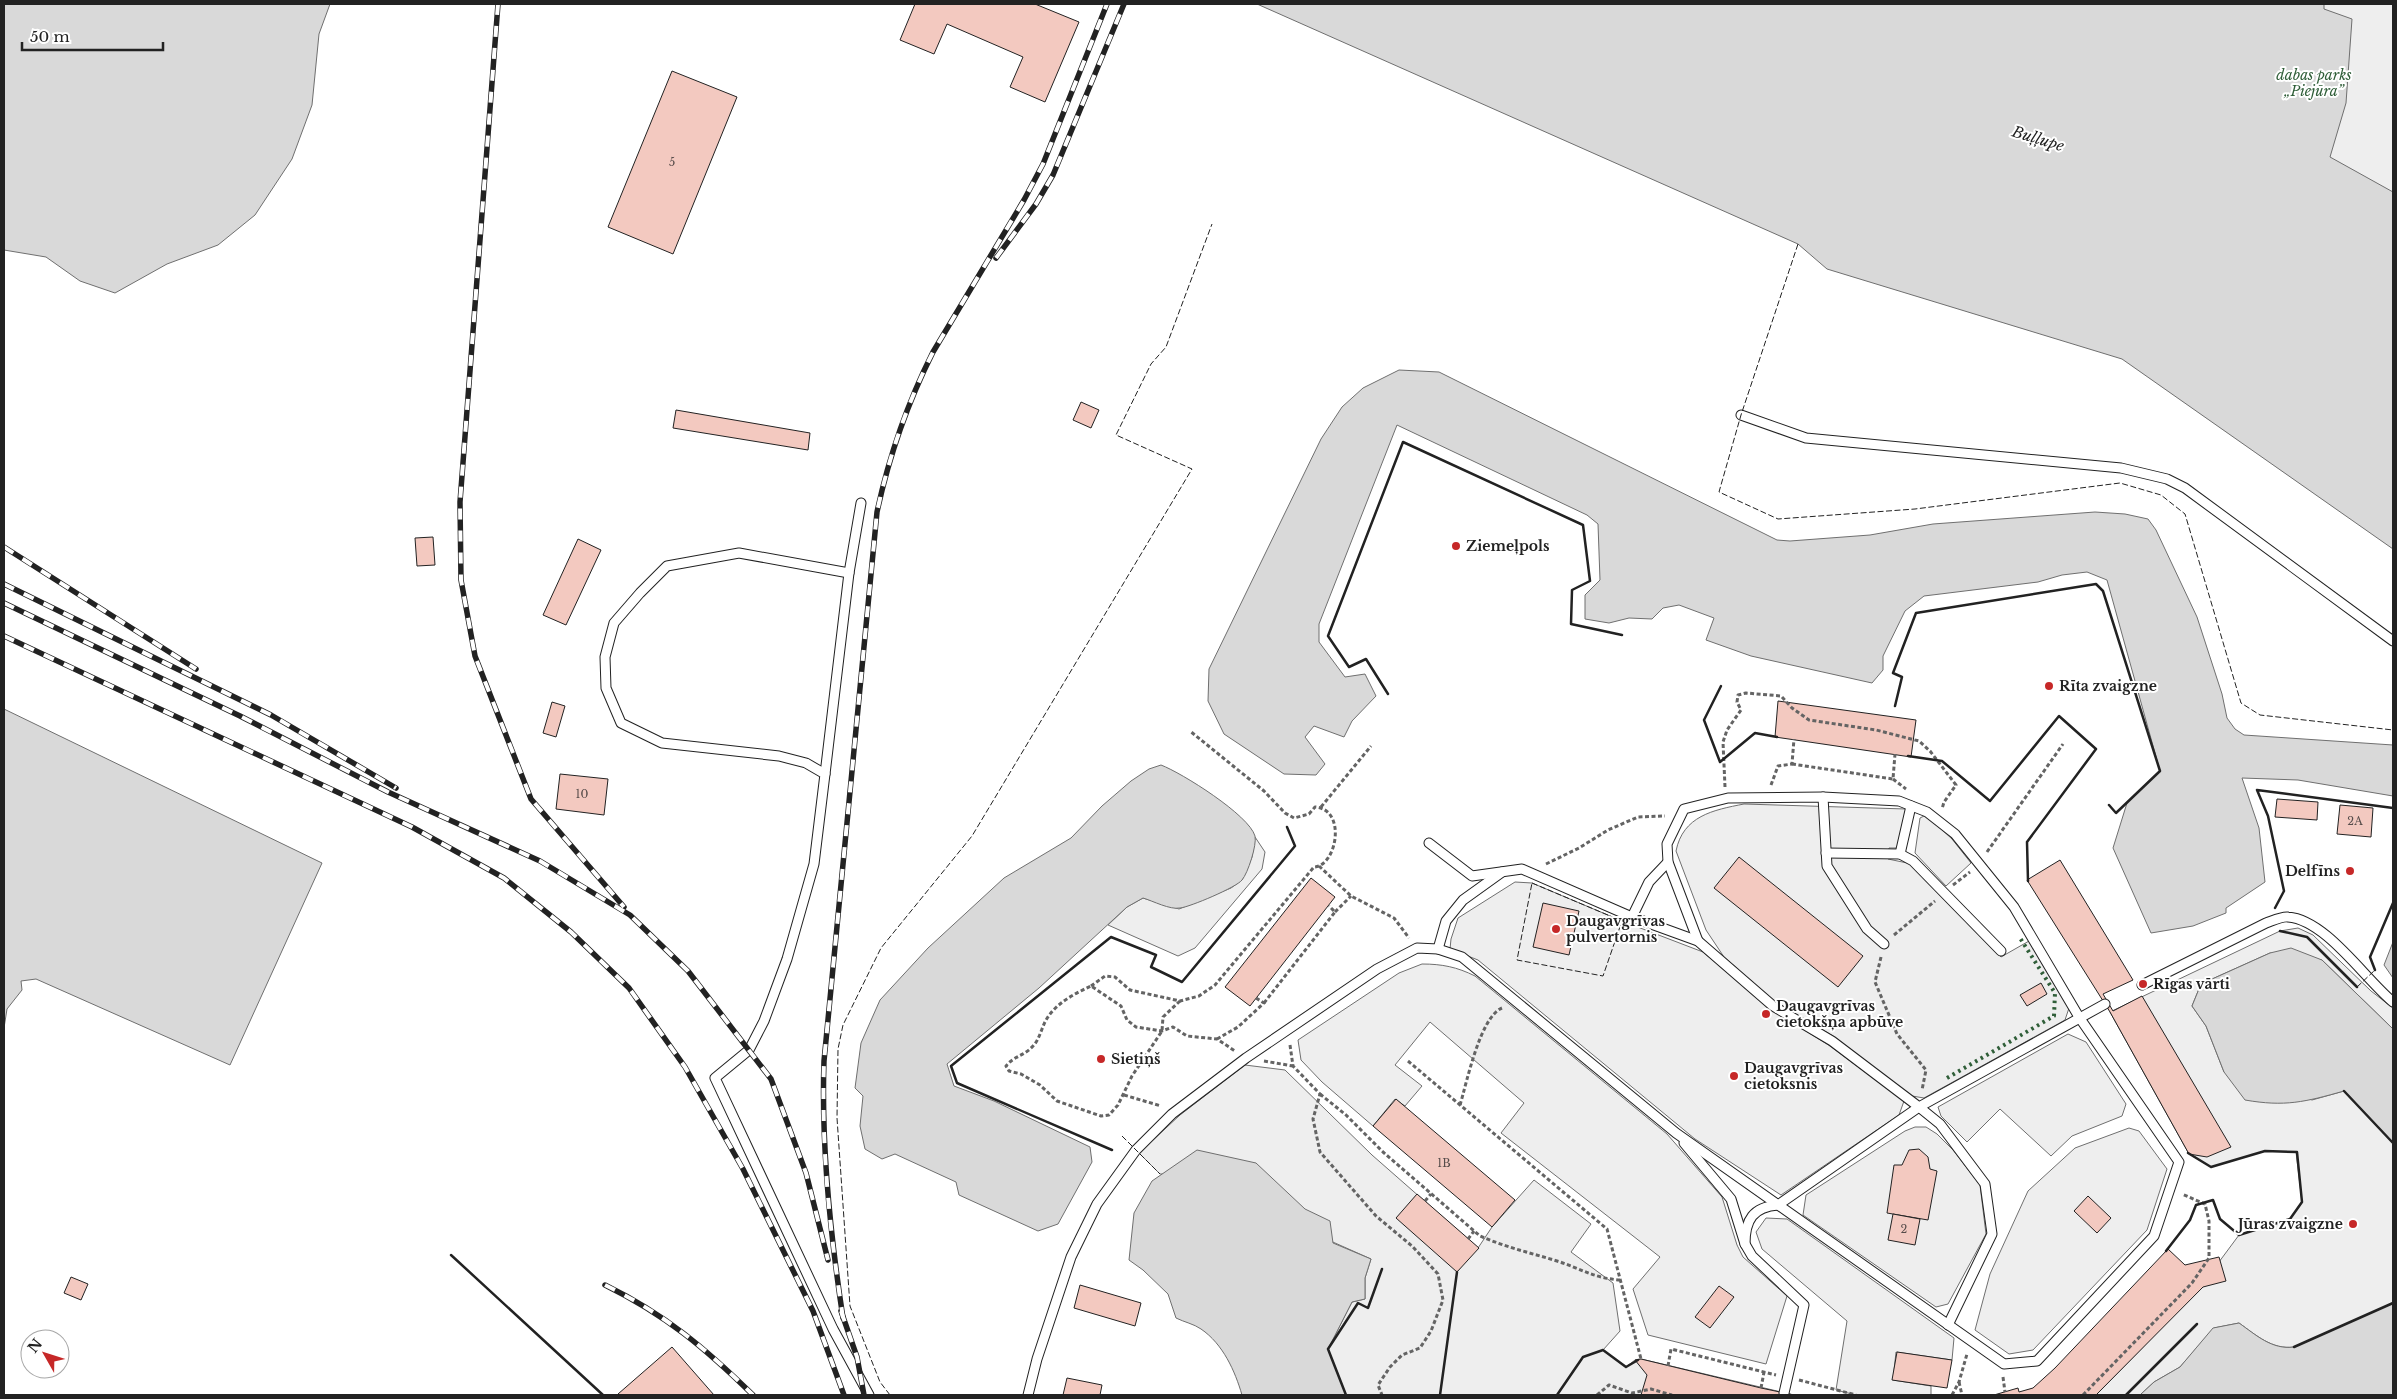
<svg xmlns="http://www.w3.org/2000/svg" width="2397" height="1399" viewBox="0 0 2397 1399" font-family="'Libre Baskerville',serif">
<rect width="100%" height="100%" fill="#fff"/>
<g fill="#eee" stroke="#6f6f6f">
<path d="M1966,4H2393V212Z"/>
<path d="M1744,804L1906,809L1900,848H1889L1888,859L1912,864L2001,957L2029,941L2069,1008L2065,1020L1924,1098L1912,1096L1833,1036L1775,1002L1724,957L1706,930L1676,851C1683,816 1713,810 1744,804Z"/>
<path d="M1926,815L1952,839L1971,863L1946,886L1915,853L1920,818Z"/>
<path d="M1255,837L1265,852L1262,869L1195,948L1178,956L1108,925L1127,907L1143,898L1179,909L1231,888L1242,880L1252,857Z"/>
<path d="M1515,882L1532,883L1622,921L1703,952L1771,1009L1830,1046L1904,1101L1899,1115L1781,1195L1695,1139L1478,960L1450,949L1451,939L1458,918Z"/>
<path d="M2298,928L2313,935L2371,991L2393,1008V1029L2322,960L2270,953L2201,984L2192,1006L2206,1026L2224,1072L2312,1100L2344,1091L2393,1143V1303L2294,1347C2272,1350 2256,1335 2239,1323L2214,1328L2180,1367L2154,1382L2140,1395H2096L2196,1293L2239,1235L2290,1219L2302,1202L2296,1152L2265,1151L2211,1167L2189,1154L2110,1012L2280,931Z"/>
<path d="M1422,964C1442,964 1457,967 1475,976L1667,1134L1722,1197L1737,1245L1743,1257L1787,1296L1766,1364L1648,1335L1633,1289L1660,1257L1501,1133L1524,1103L1430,1022L1395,1065L1422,1086L1405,1106L1395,1099L1373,1126L1322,1082L1301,1060L1298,1040L1399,973Z"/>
<path d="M2068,1034L2086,1042L2126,1104L2122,1116L2072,1136L2051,1156L2000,1109L1967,1142L1941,1116L1938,1107Z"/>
<path d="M1245,1065L1285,1070L1372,1155L1478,1248L1492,1227L1534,1180L1591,1224L1571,1252L1613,1283L1620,1331L1603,1350L1626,1367L1635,1360L1641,1359L1794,1395H1346L1328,1349L1352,1302L1365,1299V1278L1371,1259L1180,1174H1160L1139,1153L1180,1115Z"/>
<path d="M1915,1127H1926L1937,1134L1953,1150L1980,1185L1986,1234L1948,1304L1936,1307L1803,1215L1806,1195L1905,1131Z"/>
<path d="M2129,1128L2139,1131L2167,1169L2147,1230L2033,1350L2009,1354L1975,1330L1990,1274L2028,1191L2075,1148Z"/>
<path d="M1766,1218L1787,1219L1954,1338L1952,1360L1896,1352L1893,1380L1931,1386V1395H1856L1836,1390L1847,1321L1762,1249L1756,1232Z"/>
</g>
<g fill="#d9d9d9" stroke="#6f6f6f">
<path d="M4,4H330L319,34L312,105L292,159L255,215L218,245L167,264L115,293L80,281L46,257L4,250Z"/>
<path d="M1257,4H2324V9L2352,19L2346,103L2330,157L2393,192V549L2122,359L1827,269L1798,244Z"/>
<path d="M1399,370L1439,372L1777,540L1790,541L1870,535L1933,524L2095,512L2125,514L2148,519L2156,530L2197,617L2222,694L2227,718L2235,729L2244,735L2393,745V796L2298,780L2242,778L2259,828L2265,882L2226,908V913L2193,926L2151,933L2113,848L2127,803L2160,771L2107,580L2087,572L2062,575L2038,582L1924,596L1905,611L1883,656V670L1872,683L1751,656L1706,640L1714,618L1679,605L1663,608L1652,619L1629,618L1609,623L1585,619V595L1600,580L1598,524L1587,515L1397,425L1319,624V642L1345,677L1365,674L1376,696L1352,721L1344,737L1314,726L1305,737L1325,764L1316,775L1284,774L1224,734L1208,701L1209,669L1321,439L1342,407L1363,388Z"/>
<path d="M4,709L322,863L230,1065L36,979L21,981L22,990L7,1009L4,1028Z"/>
<path d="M1161,765C1182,773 1249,815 1255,836C1257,845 1248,873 1242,880C1237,887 1190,907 1180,908C1170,910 1153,901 1143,898L1127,907L1039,988L947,1064L954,1086L994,1101L1090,1147L1092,1162L1058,1224L1038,1231L959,1195L956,1182L895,1154L882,1159L865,1149L860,1126L863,1096L855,1088L861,1043L880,1000L928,948L1004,878L1071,838L1102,806L1131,781L1149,769Z"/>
<path d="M2393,942V978L2384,965Z"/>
<path d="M2291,948L2322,960L2393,1029V1143L2344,1091C2305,1102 2285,1107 2245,1100L2224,1072L2206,1026L2192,1006L2201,984L2270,953Z"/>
<path d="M1197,1150L1256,1163L1305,1209L1330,1221L1333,1243L1371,1259L1365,1278V1299L1352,1302L1328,1349L1346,1395H1242C1235,1371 1223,1344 1201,1329C1194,1324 1184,1322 1176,1318L1168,1294L1143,1270L1129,1260L1134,1213L1152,1181Z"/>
<path d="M2393,1303V1395H2140L2154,1382L2180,1367L2213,1328L2239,1323C2256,1335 2272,1350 2294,1347Z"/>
</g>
<g fill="#f3c9c0" stroke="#222">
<path d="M915,4H1035L1079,22L1045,102L1010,87L1023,57L947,24L934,54L900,40Z"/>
<path d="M672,71L737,97L673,254L608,227Z"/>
<path d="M1081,402L1099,410L1091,428L1073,420Z"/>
<path d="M676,410L810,433L808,450L673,428Z"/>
<path d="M433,537L435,565L417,566L415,538Z"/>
<path d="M578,539L601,550L566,625L543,615Z"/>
<path d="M1778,701L1916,720L1911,757L1775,737Z"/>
<path d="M552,702L565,706L556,737L543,733Z"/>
<path d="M560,774L608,779L604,815L556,809Z"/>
<path d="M2277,799L2318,802L2317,820L2275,817Z"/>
<path d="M2340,805L2373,808L2371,837L2337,834Z"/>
<path d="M1739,857L1863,956L1838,987L1714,888Z"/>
<path d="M2060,860L2133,980L2103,994L2113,1011L2142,996L2231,1147L2207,1157L2189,1154L2110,1012L2027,880Z"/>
<path d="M1311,878L1335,897L1250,1006L1225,987Z"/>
<path d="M1543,903L1579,911L1569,955L1533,947Z"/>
<path d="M2041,983L2047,994L2027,1006L2020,995Z"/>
<path d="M1396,1099L1515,1200L1492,1227L1373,1126Z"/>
<path d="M1919,1149L1928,1157L1930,1169L1937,1171L1928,1220L1887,1213L1894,1165H1902L1909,1150Z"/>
<path d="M1417,1194L1479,1248L1457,1272L1396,1218Z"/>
<path d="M2088,1196L2111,1218L2097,1233L2074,1211Z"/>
<path d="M1893,1214L1920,1219L1915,1245L1888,1240Z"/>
<path d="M2168,1249L2185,1265L2219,1257L2226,1281L2203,1287L2096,1395H1994L2018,1388L2019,1392L2033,1388L2055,1368Z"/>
<path d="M71,1277L88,1284L81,1300L64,1293Z"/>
<path d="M1080,1285L1141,1303L1135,1326L1074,1308Z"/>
<path d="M1719,1286L1734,1297L1710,1328L1695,1317Z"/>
<path d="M672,1347L714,1395H619L618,1394Z"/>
<path d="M1897,1352L1952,1360L1947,1388L1892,1380Z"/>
<path d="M1641,1359L1761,1388L1794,1395H1641L1647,1375L1635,1360Z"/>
<path d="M1067,1378L1102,1385L1100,1395H1063Z"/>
</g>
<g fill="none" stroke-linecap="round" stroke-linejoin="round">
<defs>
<g id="service">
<path d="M1741,415L1806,438L2121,468L2167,479L2185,488L2393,641"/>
<path d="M849,573L739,553L667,566L640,593L614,623L605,657L606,688L621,723L662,743L779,756L806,763L825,774L814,864L787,959L764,1021L749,1050L715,1078L833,1329L869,1395"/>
<path d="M825,774L849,573L861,503"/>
<path d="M1823,797L1827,866L1867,929L1884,944"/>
<path d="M1429,843L1472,876L1522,869L1632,917L1698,941L1773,1006L1832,1041L1919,1107L2105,1004"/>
<path d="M1826,853L1900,854L1913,861L2001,951"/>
<path d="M1900,854L1911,806"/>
<path d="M1632,917L1649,882L1668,862"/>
<path d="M1438,949L1446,921L1463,900L1502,872"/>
<path d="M2142,985L2266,923C2272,921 2282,916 2288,917C2326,920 2364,978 2393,1002"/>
<path d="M1684,1143L1731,1199L1745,1244L1752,1256L1804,1305L1784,1393"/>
<path d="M1745,1244C1745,1220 1753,1207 1778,1205L1919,1107L1940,1124L1985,1184L1992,1234L1948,1325"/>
<path d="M1028,1395L1037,1359L1071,1257L1097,1204L1136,1150L1172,1114L1246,1058L1377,969L1417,948L1438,949L1462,957L1676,1133L2004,1364L2037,1361L2154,1236L2179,1162L2079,1017L2014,907L1955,834L1927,812L1899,801L1823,797L1728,798L1684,809L1667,844L1668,862L1698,941"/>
</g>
</defs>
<use href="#service" stroke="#222" stroke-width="11"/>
<g stroke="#646464" stroke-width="3" stroke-dasharray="4 2.5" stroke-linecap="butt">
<path d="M1792,764L1893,779L1895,754"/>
<path d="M1893,779L1906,789"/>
<path d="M1771,785L1778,766L1792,764L1794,739"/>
<path d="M1725,787L1723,742L1727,730L1741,710L1737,702L1738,695L1746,693L1781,696L1792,708L1809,720L1876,730L1919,741L1930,751L1956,785L1944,802L1942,809"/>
<path d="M1321,807L1371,746"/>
<path d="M1987,852L2063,744"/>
<path d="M1546,864L1579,848L1608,830L1638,817L1665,816"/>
<path d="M1319,866L1351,896L1394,918L1409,938"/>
<path d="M1953,885L1970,872"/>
<path d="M1335,912L1351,896"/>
<path d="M1894,935L1935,901"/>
<path d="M1881,957L1875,982L1897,1034L1926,1070L1922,1090"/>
<path d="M1091,986L1105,976L1115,977L1130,990L1180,1001L1199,996L1215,985L1314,867C1337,866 1347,809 1315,807L1309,814L1294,818L1285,813L1264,791L1190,731"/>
<path d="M1180,1001L1163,1017L1162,1031L1132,1076L1118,1105L1109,1115L1101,1116L1057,1101L1040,1085L1021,1074L1009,1071L1006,1066C1014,1056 1024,1056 1033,1046C1039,1040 1041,1030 1045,1022C1054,1004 1074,994 1091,986L1121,1006L1127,1020L1136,1027L1162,1031L1173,1027L1187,1036L1217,1039L1235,1051"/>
<path d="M1264,1003L1335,912L1329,906"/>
<path d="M1217,1039L1238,1027L1264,1003L1256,998"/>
<path d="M1290,1045L1293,1066L1320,1094L1313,1119L1320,1152L1376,1216L1412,1246L1438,1274L1443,1300L1431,1331L1420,1348L1402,1355L1390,1367L1378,1385L1382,1395"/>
<path d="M1264,1061L1293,1066"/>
<path d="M1408,1061L1607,1229L1641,1359"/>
<path d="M1320,1094L1346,1115L1383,1152L1480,1236C1505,1247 1531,1253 1557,1261C1582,1269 1593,1278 1620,1280"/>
<path d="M1124,1095L1161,1106"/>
<path d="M1460,1105C1467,1082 1480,1017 1502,1008"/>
<path d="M1425,1201L1431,1194"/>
<path d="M1468,1239L1474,1231"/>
<path d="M1668,1366L1671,1349L1776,1375"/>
<path d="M2003,1377L2005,1392"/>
<path d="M1799,1380L1856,1395"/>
<path d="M1959,1382L1962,1395"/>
<path d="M1761,1388L1764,1372"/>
<path d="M1597,1395L1609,1385L1632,1393L1651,1389L1672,1395"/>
<path d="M1952,1395L1959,1382L1967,1354"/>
<path d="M2083,1395L2192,1283L2209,1258V1221L2205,1204L2182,1194"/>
</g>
<use href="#service" stroke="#fff" stroke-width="9"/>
<defs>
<g id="rail">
<path d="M498,4L460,502L461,580L475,656L531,799L624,907"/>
<path d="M996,258L1036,204L1053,175L1124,4"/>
<path d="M4,547L196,669"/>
<path d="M4,584L271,715L396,788"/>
<path d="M4,603L240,716L388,792L540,861L630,915L688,971L771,1079L806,1173L828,1260"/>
<path d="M4,636L412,827L504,878L571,932L629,988L685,1067L743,1169L813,1311L844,1395"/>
<path d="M605,1285C666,1315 705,1348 753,1395"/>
<path d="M841,1311L857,1357L864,1395"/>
<path d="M843,1318C830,1233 821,1148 824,1061L877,512C889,456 907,404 933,352L1024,200L1043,164L1107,4"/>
</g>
</defs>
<use href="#rail" stroke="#222" stroke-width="5.5"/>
<use href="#rail" stroke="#fff" stroke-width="4" stroke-dasharray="11" stroke-linecap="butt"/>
<path stroke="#2f5e38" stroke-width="4" stroke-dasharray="2.5 4" stroke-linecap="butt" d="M1947,1078L2054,1016L2055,993L2020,938"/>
<g stroke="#222" stroke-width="1" stroke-dasharray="6 2.5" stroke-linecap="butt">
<path d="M1798,244L1741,415L1719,492L1778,519L1915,509L2120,483L2161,495L2185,514L2241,703L2260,715L2393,730"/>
<path d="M1532,883L1622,921L1603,976L1517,960Z"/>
<path d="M2357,987L2375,970"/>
<path d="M1122,1136L1160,1174"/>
<path d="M890,1395L880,1382L850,1306L837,1118L838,1049L843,1025L881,948L972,836L1192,469L1116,435L1151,364L1166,347L1212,224"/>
</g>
<g stroke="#222" stroke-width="2.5">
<path d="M1721,686L1704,720L1720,762L1755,733L1777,737"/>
<path d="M1388,694L1366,659L1349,667L1328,636L1403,442L1583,525L1590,581L1572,590L1571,624L1622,635"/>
<path d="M1895,706L1902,677L1893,673L1916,613L2096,584L2103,591L2160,771L2116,813L2109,805"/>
<path d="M1908,756L1942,761L1990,801L2059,716L2096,749L2027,842L2028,881"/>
<path d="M2275,908L2284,891L2268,816L2257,790L2393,808"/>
<path d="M2280,931L2307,937L2357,987"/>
<path d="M2375,970L2370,957L2393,903"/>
<path d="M2344,1091L2393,1143"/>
<path d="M1112,1150L957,1083L951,1066L1111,937L1156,955L1151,967L1182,982L1295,846L1287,827"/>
<path d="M2166,1251L2190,1220L2196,1205L2213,1200L2220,1219L2239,1235L2290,1219L2302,1202L2297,1152L2265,1151L2211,1167L2188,1153"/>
<path d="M451,1255L603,1395"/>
<path d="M2294,1347L2393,1303"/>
<path d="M1346,1395L1328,1349L1358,1303L1368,1308L1382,1269"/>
<path d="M1440,1395L1457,1272"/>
<path d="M1557,1395L1583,1357L1603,1350L1626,1367L1638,1360"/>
<path d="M2126,1395L2197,1324"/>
</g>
</g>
<g fill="#c62828" stroke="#fff" stroke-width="2">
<circle cx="1456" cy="546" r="5"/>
<circle cx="2049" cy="686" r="5"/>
<circle cx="2350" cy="871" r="5"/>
<circle cx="1556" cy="929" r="5"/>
<circle cx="2143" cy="984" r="5"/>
<circle cx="1766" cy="1014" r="5"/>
<circle cx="1101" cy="1059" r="5"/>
<circle cx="1734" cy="1076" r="5"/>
<circle cx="2353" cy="1224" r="5"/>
</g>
<g text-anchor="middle" stroke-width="4" stroke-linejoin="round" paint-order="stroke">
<g font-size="11" fill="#564c4a">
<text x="672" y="166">5</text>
<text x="582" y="798">10</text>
<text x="2355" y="825">2A</text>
<text x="1444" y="1167">1B</text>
<text x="1904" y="1233">2</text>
</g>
<g font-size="14" font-style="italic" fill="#2f5e38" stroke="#fff">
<text x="2314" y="80">dabas parks<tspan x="2314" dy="16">„Piejūra”</tspan></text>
</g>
<g font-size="14" font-weight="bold" fill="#222" stroke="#fff" text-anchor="start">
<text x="1466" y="551">Ziemeļpols</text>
<text x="2059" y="691">Rīta zvaigzne</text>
<text x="2340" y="876" text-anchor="end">Delfīns</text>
<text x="1566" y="926">Daugavgrīvas<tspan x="1566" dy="16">pulvertornis</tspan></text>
<text x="2153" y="989">Rīgas vārti</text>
<text x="1776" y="1011">Daugavgrīvas<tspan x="1776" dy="16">cietokšņa apbūve</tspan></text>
<text x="1111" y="1064">Sietiņš</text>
<text x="1744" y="1073">Daugavgrīvas<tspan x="1744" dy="16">cietoksnis</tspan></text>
<text x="2343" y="1229" text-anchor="end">Jūras zvaigzne</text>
</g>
<g font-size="15" font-style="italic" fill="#222" stroke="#fff">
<text transform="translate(2038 139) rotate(17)" y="5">Buļļupe</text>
</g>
</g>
<rect width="2397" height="1399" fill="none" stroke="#222222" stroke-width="10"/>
<g transform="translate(45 1354) rotate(309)"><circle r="24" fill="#ffffff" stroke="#a7a7a7"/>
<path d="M0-4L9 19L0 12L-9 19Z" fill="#c62828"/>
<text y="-8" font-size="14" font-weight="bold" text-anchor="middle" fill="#222222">N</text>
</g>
<path d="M22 42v8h141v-8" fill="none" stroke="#222222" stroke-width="2.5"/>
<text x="30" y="42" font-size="15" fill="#222222" stroke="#ffffff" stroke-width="4" paint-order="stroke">50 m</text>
</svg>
